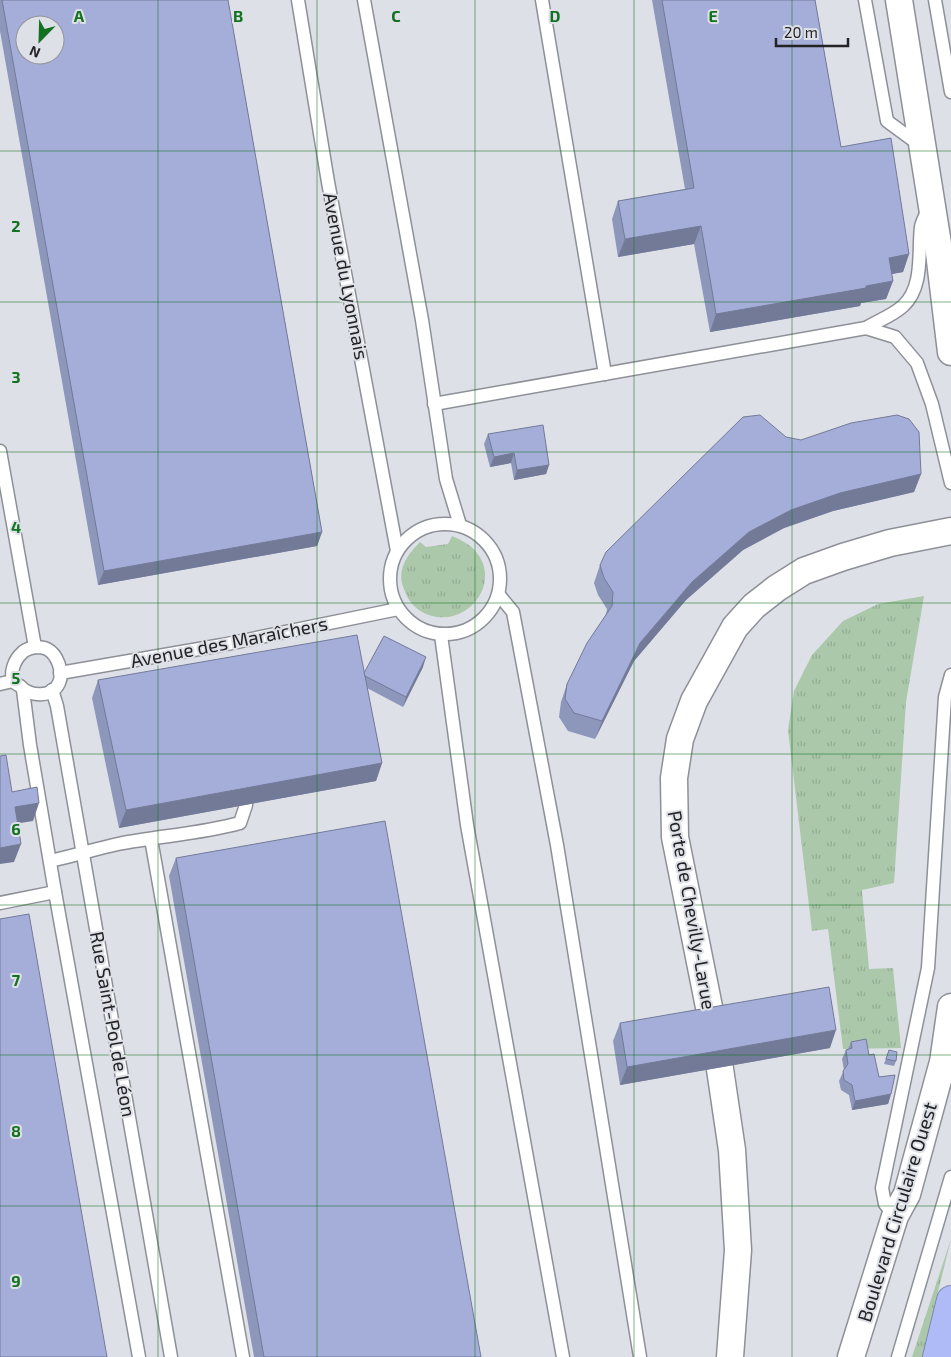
<svg xmlns="http://www.w3.org/2000/svg" width="951" height="1357" viewBox="0 0 951 1357" font-family="'Exo 2',sans-serif">
<defs>
<pattern id="grass-tufts" width="24" height="20" patternUnits="userSpaceOnUse" patternTransform="scale(1.25)"><rect width="24" height="20" fill="#abc8ab"/><path d="M3 7l-1-3M5 7V3M7 7l1-3M15 17l-1-3M17 17v-4M19 17l1-3" fill="none" stroke="#93ac93"/></pattern>
</defs>
<rect width="100%" height="100%" fill="#dee0e7"/>
<g fill="url(#grass-tufts)">
<path d="M452,536C461,540 470,544 477,553C502,585 465,630 426,614C415,609 408,601 404,589C396,570 407,555 420,542L426,547L448,544Z"/>
<path d="M924,596L906,702L894,883L862,890L869,969L893,968L901,1048L843,1049L828,929L812,931L788,730L794,691L812,655L843,621L878,604Z"/>
<path d="M951,1239L922,1357H912Z"/>
</g>
<g fill="none" stroke-linecap="round" stroke-linejoin="round">
<defs>
<g id="lane">
<path d="M298,0L328,182L397,551"/>
<path d="M364,0L422,320L446,479L460,525"/>
<path d="M542,0L605,374"/>
<path d="M865,0L887,121L921,146"/>
<path d="M935,0L951,92"/>
<path d="M866,328L895,337L917,363L932,404L951,483"/>
<path d="M434,404L866,328C879,320 892,316 903,306C924,287 918,252 921,227C922,221 926,215 928,209"/>
<path d="M0,451L35,647"/>
<circle cx="445" cy="579" r="55"/>
<path d="M499,595L513,612L557,845L640,1357"/>
<path d="M441,635L467,825L563,1357"/>
<path d="M35,647C39,647 43,647 47,649C57,654 64,672 59,683C52,698 30,697 20,686C18,685 15,683 14,681C9,673 15,659 22,653C25,649 31,648 35,647Z"/>
<path d="M60,673L222,645L398,609"/>
<path d="M0,684L13,681"/>
<path d="M23,690L30,745L55,892L139,1357"/>
<path d="M52,690L57,706L171,1357"/>
<path d="M151,839L243,1357"/>
<path d="M50,861C73,856 95,849 118,844C158,836 200,834 240,823L246,805"/>
<path d="M0,903L55,892"/>
<path d="M895,1216L885,1204L882,1188L928,968L945,697L951,675"/>
<path d="M898,1357L951,1177"/>
</g>
<g id="street">
<path d="M899,0L938,244L951,352"/>
<path d="M730,1357L738,1250L732,1150L716,1042L675,837L674,778L680,739L694,701L735,627L754,606L777,588L804,571L843,557L890,543L951,531"/>
<path d="M851,1357L895,1216L907,1194L943,1062L951,1007"/>
</g>
<path id="highway" d="M937,1357L951,1300"/>
</defs>
<use href="#lane" stroke="#8e9097" stroke-width="15"/>
<use href="#street" stroke="#8e9097" stroke-width="29"/>
<use href="#highway" stroke="#7e86ae" stroke-width="30"/>
<use href="#lane" stroke="#fff" stroke-width="12"/>
<use href="#street" stroke="#fff" stroke-width="26"/>
<use href="#highway" stroke="#afbbf7" stroke-width="28"/>
</g>
<g fill="#8d96bb">
<path d="M0,0H228L322,532L317,546L98,585L0,31Z"/>
<path d="M652,0H815L841,147L909,254L903,272L891,274L893,281L886,299L861,303L860,306L710,332L694,244L618,257L612,219L618,201L685,189Z"/>
<path d="M488,434L549,465L546,474L514,480L511,463L490,467L484,444Z"/>
<path d="M786,437L921,474L914,492L833,511L784,528L743,550L686,600L634,661L595,739L568,731L559,717L561,702L567,684L606,614L607,609L598,595L594,583L600,565Z"/>
<path d="M423,667L403,707L367,688L382,763L376,781L119,828L92,698L98,680L364,673Z"/>
<path d="M176,858L481,1357H254L169,876Z"/>
<path d="M620,1023L830,1048L620,1085L613,1041Z"/>
<path d="M851,1042L869,1055L879,1077L891,1094L888,1104L852,1110L849,1095L841,1090L839,1081L844,1070L842,1059L846,1050L848,1049Z"/>
<path d="M889,1050L896,1061L894,1066L884,1064Z"/>
</g>
<g fill="#737a98">
<path d="M701,226L694,244L618,257L625,239Z"/>
<path d="M909,254L903,272L882,276L889,258Z"/>
<path d="M893,281L886,299L861,303L860,306L710,332L716,314Z"/>
<path d="M514,453L511,463L490,467L494,457Z"/>
<path d="M549,465L546,474L514,480L517,470Z"/>
<path d="M921,474L914,492L833,511L784,528L743,550L686,600L634,661L595,739L602,721L640,643L692,582L749,532L791,510L840,493Z"/>
<path d="M322,532L317,546L98,585L104,571Z"/>
<path d="M426,657L423,667L403,707L406,697Z"/>
<path d="M382,763L376,781L119,828L126,810Z"/>
<path d="M39,803L33,821L8,825L15,807Z"/>
<path d="M21,844L14,862L0,864V848Z"/>
<path d="M836,1030L830,1048L620,1085L627,1067Z"/>
<path d="M891,1094L888,1104L852,1110L855,1101Z"/>
</g>
<g fill="#a4aed9" stroke="#737a98" fill-rule="evenodd">
<path d="M2,0H228L322,532L104,571ZM25,25H55V55H25Z"/>
<path d="M662,0H815L841,147L891,138L909,254L889,258L893,281L866,286V288L716,314L701,226L625,239L618,201L694,188Z"/>
<path d="M760,415L786,437L801,440L851,423L897,415L909,419L919,432L921,474L840,493L791,510L749,532L692,582L640,643L602,721L574,713L565,699L567,684L587,643L612,606L613,592L604,578L600,565L606,552L743,417Z"/>
<path d="M543,425L549,465L517,470L514,453L494,457L488,434Z"/>
<path d="M357,635L382,763L126,810L98,680Z"/>
<path d="M384,636L426,657L406,697L365,676L364,673Z"/>
<path d="M6,755L12,792L37,787L39,803L15,807L21,844L0,848V756Z"/>
<path d="M385,821L481,1357H264L176,858Z"/>
<path d="M29,914L107,1357H0V919Z"/>
<path d="M829,987L836,1030L627,1067L620,1023Z"/>
<path d="M866,1039L869,1055L874,1054L879,1077L895,1075L891,1094L855,1101L852,1085L844,1080L843,1071L848,1064L846,1050L852,1048L851,1042Z"/>
<path d="M889,1050L897,1052L896,1061L886,1059Z"/>
</g>
<path fill="none" stroke="#137220" stroke-width="1" stroke-opacity="0.55" d="M158,0V1357M317,0V1357M475,0V1357M634,0V1357M792,0V1357M0,151H951M0,302H951M0,452H951M0,603H951M0,754H951M0,905H951M0,1055H951M0,1206H951"/>
<g text-anchor="middle" stroke-width="4" stroke-linejoin="round" paint-order="stroke">
<g font-size="19" fill="#232326" stroke="#dee0e7">
<text transform="translate(346 276) rotate(79)" y="7">Avenue du Lyonnais</text>
<text transform="translate(229 642) rotate(-11)" y="7">Avenue des Maraîchers</text>
<text transform="translate(692 910) rotate(80)" y="7">Porte de Chevilly-Larue</text>
<text transform="translate(113 1024) rotate(80)" y="7">Rue Saint-Pol de Léon</text>
<text transform="translate(897 1212) rotate(-73)" y="7">Boulevard Circulaire Ouest</text>
</g>
</g>
<g font-size="16" text-anchor="middle" font-weight="bold" fill="#137220" stroke="#dee0e7" stroke-width="4" stroke-linejoin="round" paint-order="stroke">
<text x="79" y="22">A</text>
<text x="238" y="22">B</text>
<text x="396" y="22">C</text>
<text x="555" y="22">D</text>
<text x="713" y="22">E</text>
<text x="16" y="232">2</text>
<text x="16" y="383">3</text>
<text x="16" y="533">4</text>
<text x="16" y="684">5</text>
<text x="16" y="835">6</text>
<text x="16" y="986">7</text>
<text x="16" y="1137">8</text>
<text x="16" y="1287">9</text>
</g>
<g transform="translate(40 40) rotate(203)"><circle r="24" fill="#dee0e7" stroke="#93949a"/>
<path d="M0-4L9 19L0 12L-9 19Z" fill="#137220"/>
<text y="-8" font-size="14" font-weight="bold" text-anchor="middle" fill="#232326">N</text>
</g>
<path d="M776 38v8h72v-8" fill="none" stroke="#232326" stroke-width="2.5"/>
<text x="784" y="38" font-size="15" fill="#232326" stroke="#dee0e7" stroke-width="4" paint-order="stroke">20 m</text>
</svg>
